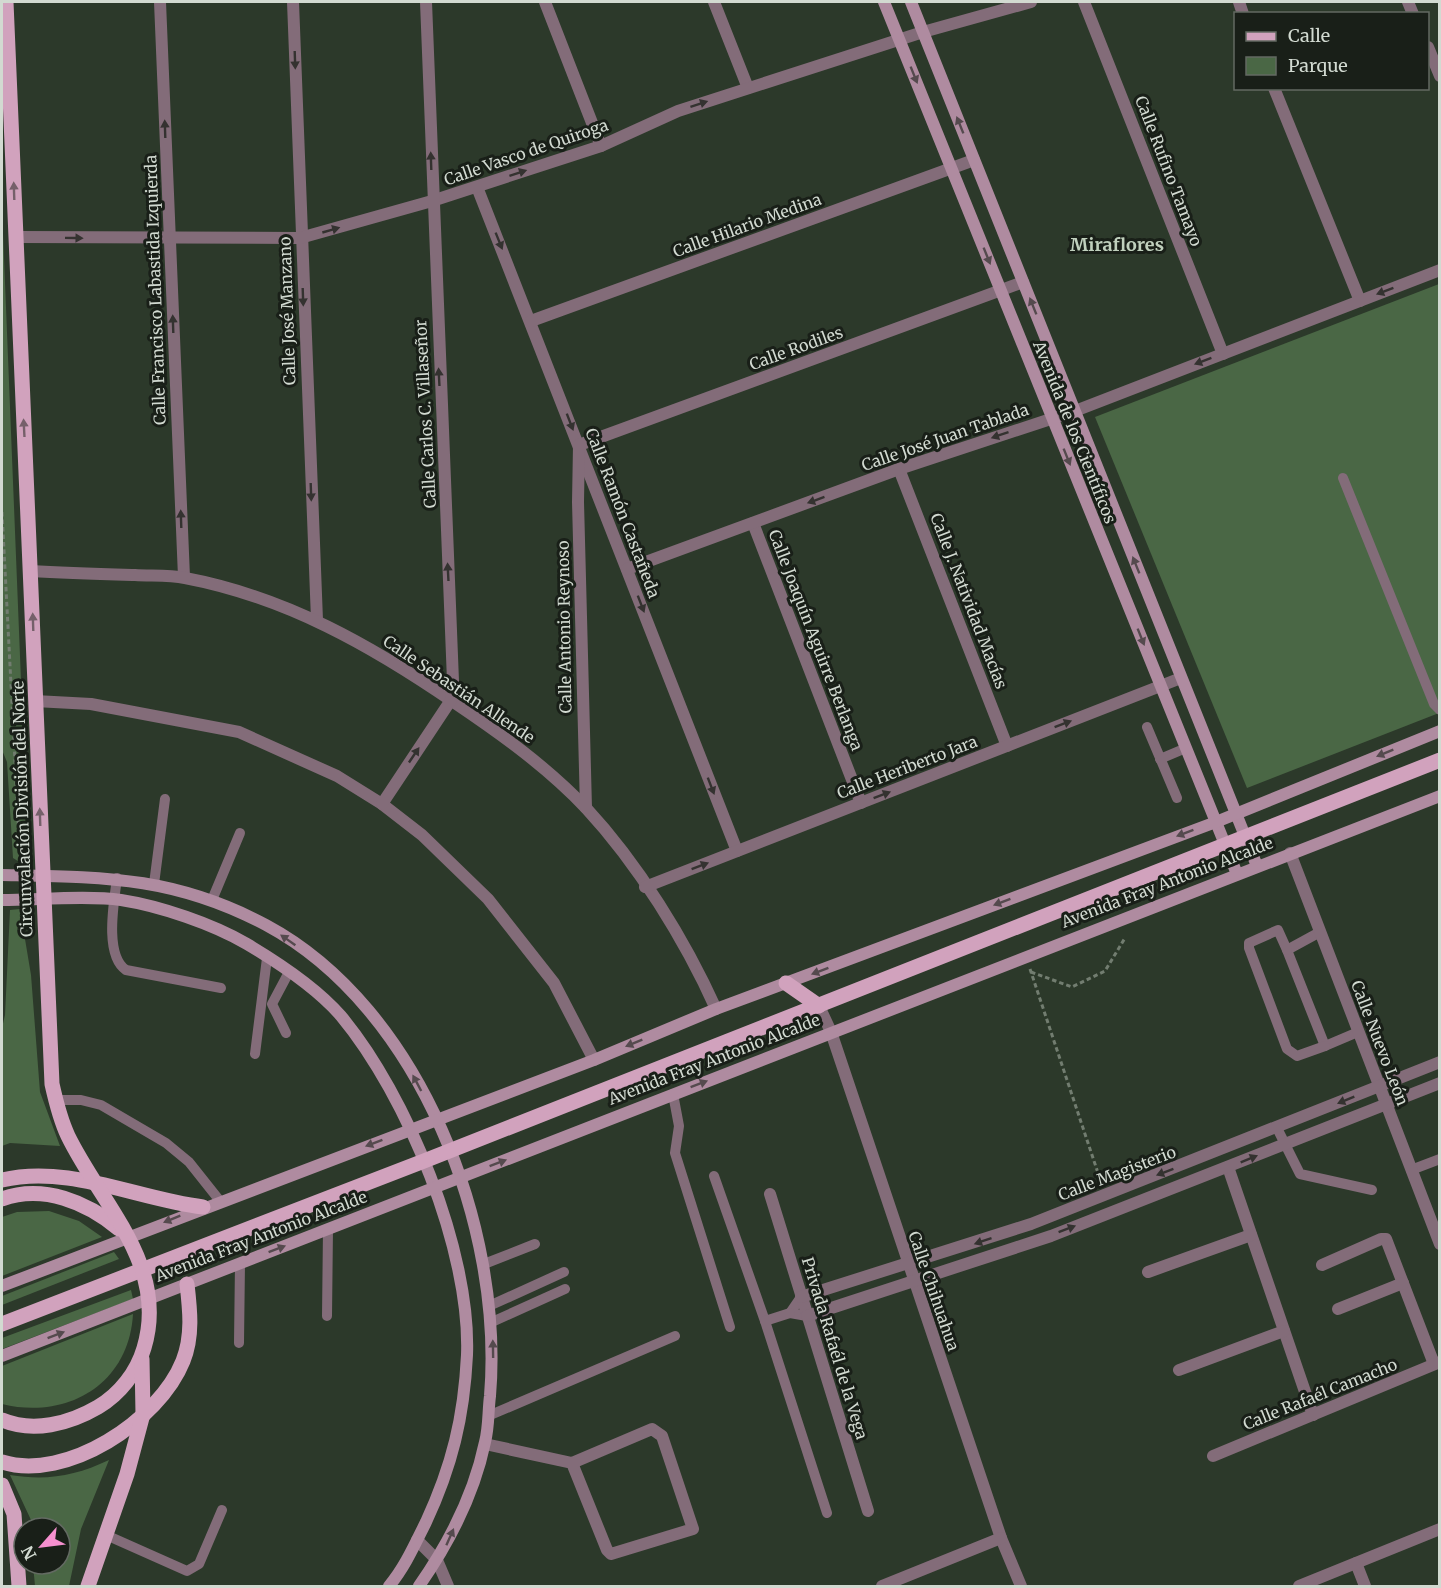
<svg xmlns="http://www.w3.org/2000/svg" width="1441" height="1588" viewBox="0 0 1441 1588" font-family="Merriweather,serif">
<rect width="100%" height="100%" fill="#2c392a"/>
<g fill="#4a6745">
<path d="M2,208L28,855L27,860L21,863L13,858L7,762L2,750Z"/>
<path d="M1439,284V713L1247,788L1095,417Z"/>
<path d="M20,909L31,975L40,1092L60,1146L10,1143L2,1146V1028L5,1015L10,910Z"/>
<path d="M49,1211L79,1221L102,1237L2,1276V1217L17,1212Z"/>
<path d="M114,1252L119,1259L2,1305V1296Z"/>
<path d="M131,1290L133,1299L2,1349V1338Z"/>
<path d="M133,1314C129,1385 66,1420 2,1404V1366Z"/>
<path d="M109,1460L81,1529L69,1586H35L33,1564H60V1528H32L31,1520L10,1475C47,1481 75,1476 109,1460Z"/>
</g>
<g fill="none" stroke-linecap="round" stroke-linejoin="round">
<g stroke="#727d70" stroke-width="3" stroke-dasharray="4.5 3" stroke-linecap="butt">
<path d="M2,512L20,857"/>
<path d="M1030,969L1101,1182"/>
<path d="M1031,972L1072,987L1105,971L1125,938"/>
</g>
<g stroke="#836c79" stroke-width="10">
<path d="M1343,478L1434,704L1440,710"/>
<path d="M1147,727L1177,798"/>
<path d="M1160,759L1186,748"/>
<path d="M117,878C114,902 104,955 126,970L221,988"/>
<path d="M154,884L165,799"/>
<path d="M212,900L240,833"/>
<path d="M1320,932L1287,950L1325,1046L1358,1032"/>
<path d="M1287,950L1278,930L1249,943V948L1287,1049L1297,1056L1325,1046"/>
<path d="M286,1033L272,1004L289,972"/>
<path d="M255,1054L267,958"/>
<path d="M673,1094L679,1126L675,1153L730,1327"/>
<path d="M56,1100H81L101,1105L166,1143L189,1162L220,1201"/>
<path d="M1277,1128L1300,1174L1372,1190"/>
<path d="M1411,1170L1440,1159"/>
<path d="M714,1176L765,1321"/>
<path d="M484,1264L535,1244"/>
<path d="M801,1297L790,1313L807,1316"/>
<path d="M489,1306L564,1272"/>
<path d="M790,1313L765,1321L827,1513"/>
<path d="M327,1316L328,1229"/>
<path d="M492,1322L565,1289"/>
<path d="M239,1343L240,1263"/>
<path d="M488,1416L675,1336"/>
<path d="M106,1535L187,1571L199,1564L222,1510"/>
</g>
<g stroke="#836c79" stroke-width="12">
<path d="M160,2L184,577"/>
<path d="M293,2L317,620"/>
<path d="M545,2L601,146"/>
<path d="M714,2L748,88"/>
<path d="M1084,2L1223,354"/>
<path d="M1239,2L1243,14"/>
<path d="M1408,2L1413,14"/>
<path d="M1428,47L1440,76"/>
<path d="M1274,88L1360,301"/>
<path d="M477,187L737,851"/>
<path d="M16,237L300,238L432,201L601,146L678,111L923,32L1031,2"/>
<path d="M531,321L974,160"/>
<path d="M899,469L1007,746"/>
<path d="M753,523L861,803"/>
<path d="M627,569L899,469L1075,411L1440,270"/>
<path d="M31,571C66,573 101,574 135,575C152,576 169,575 185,578C286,597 372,646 455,703C501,734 547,767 586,808C638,864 685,940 716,1009"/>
<path d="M35,701L91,704L239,732L337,776L382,804L422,835L488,899L554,983L594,1060"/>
<path d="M382,804L451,700L453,681L426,2"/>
<path d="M586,808L578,502L579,445L1023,282"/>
<path d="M1290,853L1440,1244"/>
<path d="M645,887L1181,678"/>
<path d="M819,1006L831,1032L1001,1538L1021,1586"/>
<path d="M1228,1167L1313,1415"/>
<path d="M770,1194L868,1511"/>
<path d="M1322,1265L1381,1239H1386L1434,1364"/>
<path d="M1148,1272L1251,1235"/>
<path d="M801,1297L1031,1224L1440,1062"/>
<path d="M1338,1309L1403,1283"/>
<path d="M807,1316L1051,1236L1440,1083"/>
<path d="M1179,1370L1284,1331"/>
<path d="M485,1444L572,1463L652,1429L662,1436L693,1529L611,1554L607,1550L572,1463"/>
<path d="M1213,1456L1440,1362"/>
<path d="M417,1540L437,1560L448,1586"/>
<path d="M1356,1563L1365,1586"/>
<path d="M882,1586L1001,1538"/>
<path d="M1299,1586L1440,1529"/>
</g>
<g stroke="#af8ba0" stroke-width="12">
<path d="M884,2L1237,874"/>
<path d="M911,2L1257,866"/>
<path d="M2,875C103,877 174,876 266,925C421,1008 504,1229 490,1396C488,1411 489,1427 485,1442C474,1495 449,1543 419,1586"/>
<path d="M2,900C37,900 87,895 121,900C160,906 213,924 247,944C279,963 316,987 341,1016C407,1095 471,1251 467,1355C464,1417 452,1466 426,1522C415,1544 405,1567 389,1586"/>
<path d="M2,1286L594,1060L716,1009L1216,822L1440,731"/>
<path d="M2,1356L1440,796"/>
</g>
<g stroke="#d1a2bd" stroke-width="15">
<path d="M786,983L819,1006"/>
<path d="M2,1180C68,1164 137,1199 203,1207"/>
<path d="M2,1199C43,1184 87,1202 119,1229"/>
<path d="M2,1324L424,1161L1440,760"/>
<path d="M2,1420C33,1433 69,1424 98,1407C120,1394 137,1372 144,1348C169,1266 101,1204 68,1136C60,1119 56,1102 52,1084L6,2"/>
<path d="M2,1462C66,1482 159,1421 183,1361C193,1336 190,1310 187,1284"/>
<path d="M2,1485L14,1514L19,1586"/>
<path d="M88,1586L127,1474L143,1414L142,1359"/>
</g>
</g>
<defs><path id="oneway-solid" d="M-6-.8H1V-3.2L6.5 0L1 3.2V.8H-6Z" transform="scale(1.5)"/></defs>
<g fill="#343230">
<use href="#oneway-solid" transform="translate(295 60) rotate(88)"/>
<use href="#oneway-solid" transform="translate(699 104) rotate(-18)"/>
<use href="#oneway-solid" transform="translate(165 129) rotate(-92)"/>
<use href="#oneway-solid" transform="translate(431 161) rotate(-92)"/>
<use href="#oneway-solid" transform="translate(518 173) rotate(-18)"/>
<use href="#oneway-solid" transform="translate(331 230) rotate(-16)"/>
<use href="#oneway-solid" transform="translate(74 238) rotate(1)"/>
<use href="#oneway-solid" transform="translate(499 241) rotate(68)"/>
<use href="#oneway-solid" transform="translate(1385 291) rotate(159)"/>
<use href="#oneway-solid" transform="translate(303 297) rotate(88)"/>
<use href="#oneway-solid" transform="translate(173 324) rotate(-92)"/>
<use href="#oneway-solid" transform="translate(1203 361) rotate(159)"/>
<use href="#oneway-solid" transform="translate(439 377) rotate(-93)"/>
<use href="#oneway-solid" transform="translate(570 422) rotate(69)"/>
<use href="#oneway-solid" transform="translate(1000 435) rotate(161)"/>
<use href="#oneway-solid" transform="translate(311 492) rotate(88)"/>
<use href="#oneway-solid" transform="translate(816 500) rotate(160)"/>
<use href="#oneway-solid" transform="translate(181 519) rotate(-92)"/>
<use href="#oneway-solid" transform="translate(448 572) rotate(-93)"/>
<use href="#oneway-solid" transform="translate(641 604) rotate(69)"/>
<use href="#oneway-solid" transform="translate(1063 724) rotate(-21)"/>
<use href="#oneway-solid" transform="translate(414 755) rotate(-56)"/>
<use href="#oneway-solid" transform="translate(711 786) rotate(69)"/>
<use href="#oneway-solid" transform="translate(882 795) rotate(-21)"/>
<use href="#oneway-solid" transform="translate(700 866) rotate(-21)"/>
<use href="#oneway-solid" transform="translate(1346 1100) rotate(158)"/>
<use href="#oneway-solid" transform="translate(1249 1159) rotate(-22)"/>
<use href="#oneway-solid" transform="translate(1165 1172) rotate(159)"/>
<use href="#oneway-solid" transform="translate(1067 1229) rotate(-21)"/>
<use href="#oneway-solid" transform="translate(983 1241) rotate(161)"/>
</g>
<g fill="#554a4e">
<use href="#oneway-solid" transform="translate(914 75) rotate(68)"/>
<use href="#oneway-solid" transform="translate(960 125) rotate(-112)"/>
<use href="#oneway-solid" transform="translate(987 256) rotate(68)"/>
<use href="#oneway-solid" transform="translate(1033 306) rotate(-112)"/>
<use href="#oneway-solid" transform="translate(1067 457) rotate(68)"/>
<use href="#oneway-solid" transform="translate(1136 565) rotate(-112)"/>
<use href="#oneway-solid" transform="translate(1141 637) rotate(68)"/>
<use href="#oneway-solid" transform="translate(1385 753) rotate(158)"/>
<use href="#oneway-solid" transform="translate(1185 833) rotate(159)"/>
<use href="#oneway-solid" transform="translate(1002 902) rotate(159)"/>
<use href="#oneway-solid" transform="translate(288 940) rotate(-145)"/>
<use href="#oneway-solid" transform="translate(820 971) rotate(159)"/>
<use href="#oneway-solid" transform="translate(634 1043) rotate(158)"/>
<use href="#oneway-solid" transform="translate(417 1083) rotate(-118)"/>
<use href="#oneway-solid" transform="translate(699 1084) rotate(-21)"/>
<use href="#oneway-solid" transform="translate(374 1143) rotate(159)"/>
<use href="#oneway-solid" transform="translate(498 1163) rotate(-21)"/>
<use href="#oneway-solid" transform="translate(172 1219) rotate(158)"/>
<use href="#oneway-solid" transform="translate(277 1249) rotate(-21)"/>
<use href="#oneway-solid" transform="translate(56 1335) rotate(-21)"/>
<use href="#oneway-solid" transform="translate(493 1349) rotate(-91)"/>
<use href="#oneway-solid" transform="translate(450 1537) rotate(-66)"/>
</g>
<g fill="#75606a">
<use href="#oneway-solid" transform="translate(14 191) rotate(-92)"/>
<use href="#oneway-solid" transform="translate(24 428) rotate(-93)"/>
<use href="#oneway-solid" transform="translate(33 622) rotate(-92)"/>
<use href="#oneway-solid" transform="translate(40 817) rotate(-92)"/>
</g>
<g text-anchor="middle" stroke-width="6" stroke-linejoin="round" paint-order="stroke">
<g font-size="16" fill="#d2dad1" stroke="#191f18">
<text transform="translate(526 152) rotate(-19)" y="6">Calle Vasco de Quiroga</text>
<text transform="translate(1169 171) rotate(69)" y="6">Calle Rufino Tamayo</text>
<text transform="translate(747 225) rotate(-20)" y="6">Calle Hilario Medina</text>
<text transform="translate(155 290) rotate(-92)" y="6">Calle Francisco Labastida Izquierda</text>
<text transform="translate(287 311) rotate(-92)" y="6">Calle José Manzano</text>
<text transform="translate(796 348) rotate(-20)" y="6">Calle Rodiles</text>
<text transform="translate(425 414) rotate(-93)" y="6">Calle Carlos C. Villaseñor</text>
<text transform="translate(1075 432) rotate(68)" y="6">Avenida de los Científicos</text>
<text transform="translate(945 437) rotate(-19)" y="6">Calle José Juan Tablada</text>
<text transform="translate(623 513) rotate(69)" y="6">Calle Ramón Castañeda</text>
<text transform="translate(969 601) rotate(69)" y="6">Calle J. Natividad Macías</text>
<text transform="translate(564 627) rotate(-91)" y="6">Calle Antonio Reynoso</text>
<text transform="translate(816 640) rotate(69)" y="6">Calle Joaquín Aguirre Berlanga</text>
<text transform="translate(459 689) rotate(34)" y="6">Calle Sebastián Allende</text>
<text transform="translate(907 767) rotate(-21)" y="6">Calle Heriberto Jara</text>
<text transform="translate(22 809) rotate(-92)" y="6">Circunvalación División del Norte</text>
<text transform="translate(1167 882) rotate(-21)" y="6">Avenida Fray Antonio Alcalde</text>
<text transform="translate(1380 1043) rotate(69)" y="6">Calle Nuevo León</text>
<text transform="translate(714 1059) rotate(-21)" y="6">Avenida Fray Antonio Alcalde</text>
<text transform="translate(1117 1173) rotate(-21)" y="6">Calle Magisterio</text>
<text transform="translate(261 1236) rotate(-21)" y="6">Avenida Fray Antonio Alcalde</text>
<text transform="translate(934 1291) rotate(71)" y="6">Calle Chihuahua</text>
<text transform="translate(835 1348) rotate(73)" y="6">Privada Rafaél de la Vega</text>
<text transform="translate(1320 1394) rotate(-22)" y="6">Calle Rafaél Camacho</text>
</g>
<g font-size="18" font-weight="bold" fill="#c0d0bd" stroke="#191f18">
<text x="1117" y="251">Miraflores</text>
</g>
</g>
<rect width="1441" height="1588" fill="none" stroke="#d2dad1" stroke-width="6"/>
<rect x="1234" y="12" width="195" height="78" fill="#191f18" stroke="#636a62" stroke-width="1.5"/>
<rect x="1246" y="32" width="30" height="9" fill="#d1a2bd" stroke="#636a62" stroke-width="1.5"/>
<text x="1288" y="42" font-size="18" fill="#d2dad1">Calle</text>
<rect x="1246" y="57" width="30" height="18" fill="#4a6745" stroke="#636a62" stroke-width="1.5"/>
<text x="1288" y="72" font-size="18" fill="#d2dad1">Parque</text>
<g transform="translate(42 1546) rotate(242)"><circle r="28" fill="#191f18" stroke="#636a62" stroke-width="1.5"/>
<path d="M0-4.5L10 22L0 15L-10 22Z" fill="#f690cf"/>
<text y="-9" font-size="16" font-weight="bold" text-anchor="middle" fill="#d2dad1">N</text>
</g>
</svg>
